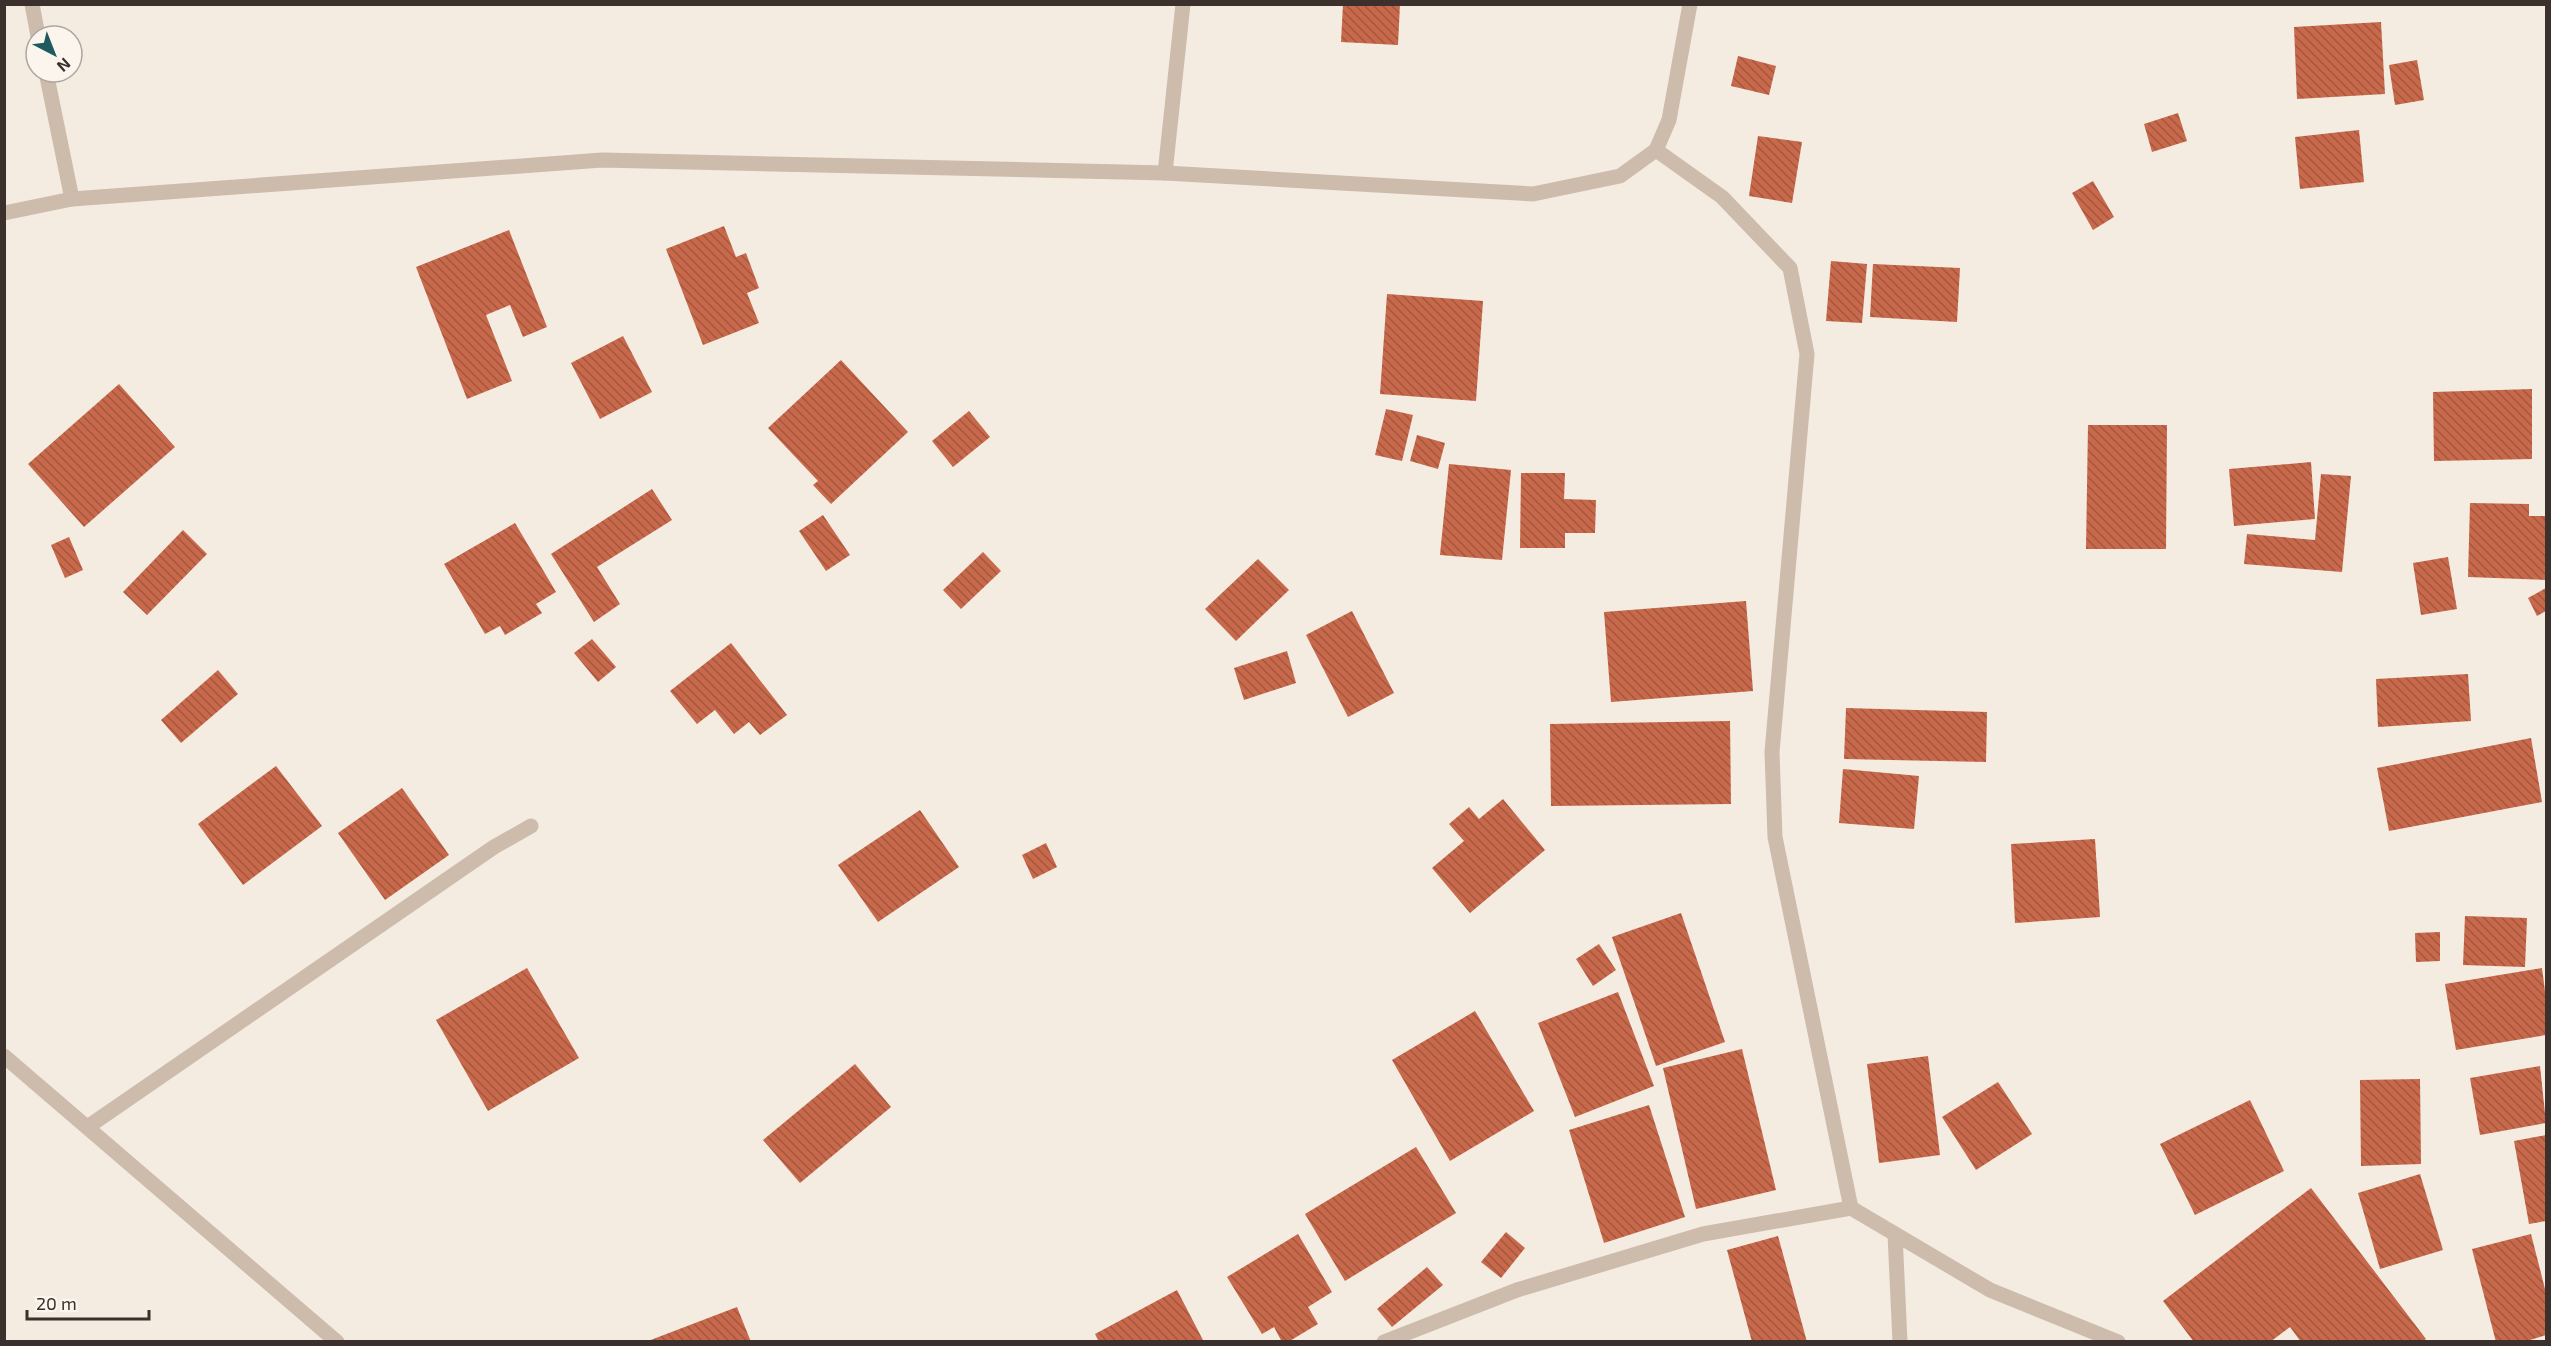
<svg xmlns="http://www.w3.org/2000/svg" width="2551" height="1346" viewBox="0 0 2551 1346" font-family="'Exo 2',sans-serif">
<defs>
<pattern id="building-back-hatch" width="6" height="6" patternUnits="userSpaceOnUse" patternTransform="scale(1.5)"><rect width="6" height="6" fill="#c8694b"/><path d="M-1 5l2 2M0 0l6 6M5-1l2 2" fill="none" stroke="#a4573f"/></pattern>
</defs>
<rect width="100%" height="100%" fill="#f4ebe1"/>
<g fill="url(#building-back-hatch)">
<path d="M1343,4H1400L1398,45L1341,42Z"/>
<path d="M2381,22L2385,94L2297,99L2294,27Z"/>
<path d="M1738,56L1776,66L1769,95L1731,86Z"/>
<path d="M2417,60L2424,100L2395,105L2389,65Z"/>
<path d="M2178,113L2187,141L2152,152L2144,124Z"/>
<path d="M2359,130L2364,182L2300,189L2295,137Z"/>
<path d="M1758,136L1802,142L1792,203L1749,196Z"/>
<path d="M2093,181L2114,217L2093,230L2072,193Z"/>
<path d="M724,226L736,257L746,253L759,288L747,293L759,323L703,345L666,249Z"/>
<path d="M509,230L547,327L523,337L510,305L486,315L512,381L467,399L416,267Z"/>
<path d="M1831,261L1867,264L1862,323L1826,321Z"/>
<path d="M1873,264L1960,268L1957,322L1870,317Z"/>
<path d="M1387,294L1483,301L1476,401L1380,394Z"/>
<path d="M623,336L652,392L600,419L571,363Z"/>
<path d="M841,360L908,432L831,504L813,485L818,481L768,428Z"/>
<path d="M119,384L175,447L84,527L28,464Z"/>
<path d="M2532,389V459L2434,461L2433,392Z"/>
<path d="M1386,409L1413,415L1402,461L1375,455Z"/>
<path d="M969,411L990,437L953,467L932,441Z"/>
<path d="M2088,425H2167L2166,549H2086Z"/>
<path d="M1417,435L1445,443L1438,469L1410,461Z"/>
<path d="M2311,462L2315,519L2234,526L2229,469Z"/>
<path d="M1449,464L1511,470L1502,560L1440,555Z"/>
<path d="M1521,473H1565L1564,499L1596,500L1595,533H1565V548H1520Z"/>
<path d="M2321,474L2351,476L2342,572L2244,564L2247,534L2315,540Z"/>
<path d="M652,489L672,520L597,567L620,604L594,622L551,554Z"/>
<path d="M2470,503L2529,504V516H2546V580L2468,577Z"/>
<path d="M823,515L850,555L826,571L799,531Z"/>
<path d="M515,523L556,592L536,604L542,613L505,635L500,626L485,634L444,564Z"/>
<path d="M183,530L207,554L147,615L123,592Z"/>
<path d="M69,537L83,570L65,578L51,545Z"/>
<path d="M983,552L1001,571L961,609L943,590Z"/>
<path d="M2448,557L2457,609L2421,615L2413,563Z"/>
<path d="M1258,559L1289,590L1236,641L1205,609Z"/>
<path d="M2546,588V611L2537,616L2528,598Z"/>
<path d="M1746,601L1753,691L1611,702L1604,612Z"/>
<path d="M1352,611L1394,693L1348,717L1306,635Z"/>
<path d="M592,639L616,667L598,682L574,653Z"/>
<path d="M731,643L787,715L760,735L749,722L734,734L715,710L697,724L670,691Z"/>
<path d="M1287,651L1296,683L1244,700L1234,668Z"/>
<path d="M218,670L238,694L181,743L161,720Z"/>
<path d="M2468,674L2471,721L2378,727L2376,679Z"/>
<path d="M1846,708L1987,712L1986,762L1844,759Z"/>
<path d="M1730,721L1731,804L1551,806L1550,724Z"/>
<path d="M2531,738L2542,802L2389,831L2377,768Z"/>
<path d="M276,766L322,826L243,885L198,824Z"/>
<path d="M1843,769L1919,776L1914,829L1839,823Z"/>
<path d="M402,788L449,855L385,900L338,833Z"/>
<path d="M1503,799L1545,850L1470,913L1432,868L1464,841L1449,824L1469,807L1479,819Z"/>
<path d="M920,810L959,867L878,922L838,865Z"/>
<path d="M2095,839L2100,917L2015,923L2011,844Z"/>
<path d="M1046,843L1057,867L1033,879L1022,855Z"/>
<path d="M1681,913L1725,1042L1656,1066L1612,937Z"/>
<path d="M2465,916L2527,918L2525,967L2463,965Z"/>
<path d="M2440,932V961L2416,962L2415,933Z"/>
<path d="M1599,944L1616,970L1593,986L1576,959Z"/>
<path d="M527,968L579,1058L488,1111L436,1020Z"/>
<path d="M2542,968L2546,999V1035L2456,1050L2445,984Z"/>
<path d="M1618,992L1654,1086L1575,1117L1538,1023Z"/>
<path d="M1475,1011L1534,1111L1450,1161L1392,1060Z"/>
<path d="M1742,1049L1776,1190L1696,1209L1663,1068Z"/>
<path d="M1928,1056L1940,1155L1879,1163L1867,1064Z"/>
<path d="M855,1064L891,1107L800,1183L763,1140Z"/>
<path d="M2540,1066L2546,1123L2480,1135L2470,1078Z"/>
<path d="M2420,1079L2421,1164L2361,1166L2360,1080Z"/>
<path d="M1998,1082L2032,1134L1976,1170L1942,1117Z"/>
<path d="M2250,1100L2284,1171L2195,1215L2160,1144Z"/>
<path d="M1649,1105L1685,1217L1604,1243L1569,1130Z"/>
<path d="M2546,1135V1221L2529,1224L2514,1141Z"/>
<path d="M1416,1147L1456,1213L1345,1281L1305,1214Z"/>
<path d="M2420,1174L2443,1250L2380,1269L2358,1193Z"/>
<path d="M2311,1188L2426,1339L2422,1342H2301L2290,1327L2270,1342H2194L2163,1301Z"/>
<path d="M1506,1232L1525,1248L1501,1278L1481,1262Z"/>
<path d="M1298,1234L1332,1292L1308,1307L1318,1324L1288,1342H1282L1274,1327L1262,1334L1227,1277Z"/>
<path d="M2531,1234L2546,1293V1335L2524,1342H2496L2472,1249Z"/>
<path d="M1778,1236L1807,1342H1752L1727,1250Z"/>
<path d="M1427,1267L1443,1285L1392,1327L1377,1309Z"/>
<path d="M1177,1290L1204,1342H1099L1095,1334Z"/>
<path d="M737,1307L751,1342H648V1341Z"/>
</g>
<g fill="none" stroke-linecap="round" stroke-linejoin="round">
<g stroke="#cdbbac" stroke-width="15">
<path d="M32,4L38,36"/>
<path d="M46,72L72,199"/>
<path d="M1656,150L1722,197L1790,268L1807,354L1772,752L1775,837L1851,1208"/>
<path d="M1165,173L1183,4"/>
<path d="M4,213L72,199L602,160L1165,173L1533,194L1620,176L1656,150L1669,120L1690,4"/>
<path d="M4,1056L337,1342"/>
<path d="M89,1126L494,847L531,826"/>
<path d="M1895,1234L1900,1342"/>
<path d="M1384,1342L1517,1290L1703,1234L1851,1208L1990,1290L2118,1342"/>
</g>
</g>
<rect width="2551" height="1346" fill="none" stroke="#3b302b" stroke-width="12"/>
<g transform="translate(54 54) rotate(138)"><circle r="28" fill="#fbf5ee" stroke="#aea6a0" stroke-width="1.5"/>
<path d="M0-4.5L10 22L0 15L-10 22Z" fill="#1f5a5e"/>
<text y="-9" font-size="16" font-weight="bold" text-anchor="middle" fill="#3b302b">N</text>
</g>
<path d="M27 1310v9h122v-9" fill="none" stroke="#3b302b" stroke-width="3"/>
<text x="36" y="1310" font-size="18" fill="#3b302b" stroke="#fbf5ee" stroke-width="4.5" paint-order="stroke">20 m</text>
</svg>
